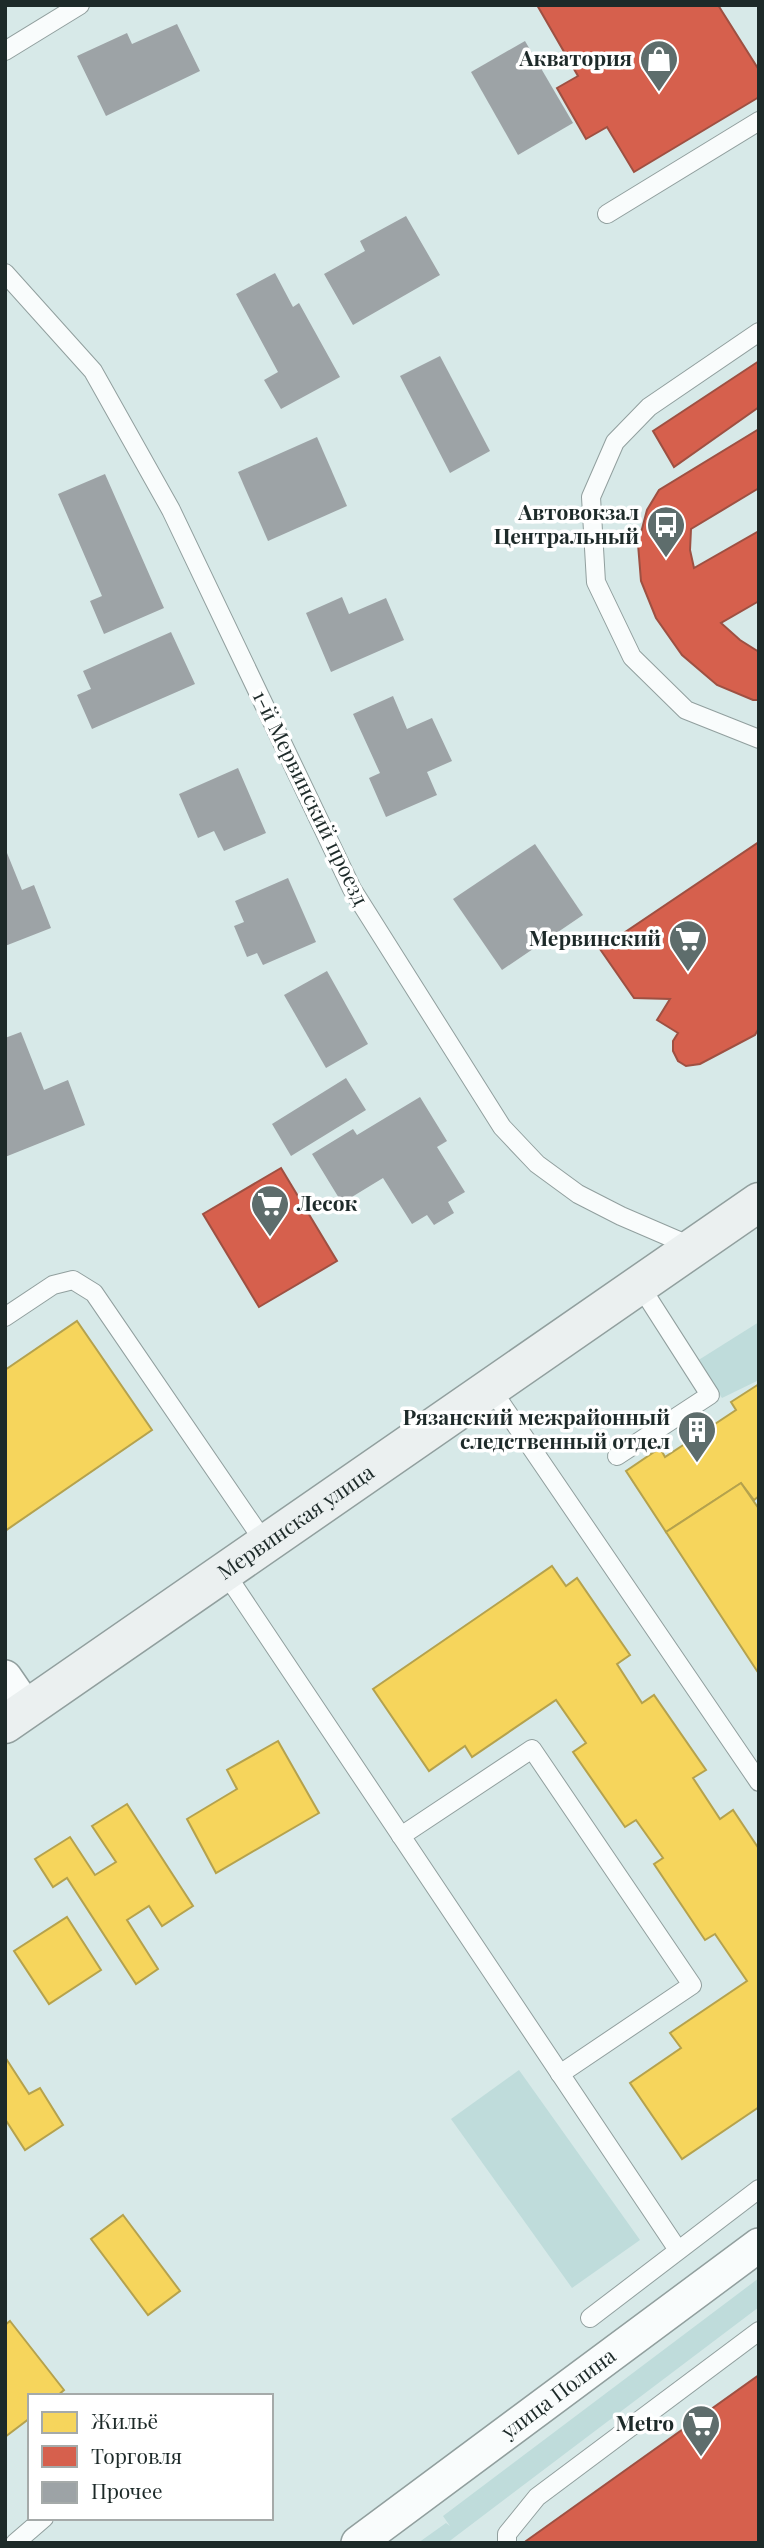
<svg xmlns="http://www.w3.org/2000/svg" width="764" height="2548" viewBox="0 0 764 2548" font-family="'Playfair Display',serif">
<rect width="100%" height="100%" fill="#d7e9e8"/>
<g fill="#bfdcdb">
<path d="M759,1322V1380L722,1398L697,1361Z"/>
<path d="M519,2070L640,2240L572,2288L451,2119Z"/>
<path d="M759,2278V2307L447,2543H418L446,2523L450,2526L443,2516Z"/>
</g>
<g fill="#f6d55c" stroke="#b5a24d" stroke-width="2">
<path d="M77,1321L152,1430L5,1531V1370Z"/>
<path d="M759,1384V1496L754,1500L741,1483L666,1532L626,1471L660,1448L665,1457L736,1410L731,1402Z"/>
<path d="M741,1483L759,1509V1674L666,1532Z"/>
<path d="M552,1566L566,1586L577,1578L630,1655L617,1664L642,1703L654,1695L706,1770L693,1778L720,1819L733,1810L759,1849V2107L682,2159L630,2083L681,2048L670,2033L747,1981L715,1934L705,1940L654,1864L663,1858L636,1820L625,1827L573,1752L586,1743L556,1700L472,1757L465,1746L429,1771L373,1689Z"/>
<path d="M278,1741L319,1813L216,1873L187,1819L237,1789L227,1770Z"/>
<path d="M127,1804L193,1906L162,1926L149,1906L127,1920L158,1969L136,1984L67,1878L53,1887L35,1859L70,1837L95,1875L116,1862L92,1826Z"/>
<path d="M67,1917L101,1970L49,2004L14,1951Z"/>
<path d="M5,2057L29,2094L40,2088L63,2125L25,2150L5,2119Z"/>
<path d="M123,2215L180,2291L148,2315L91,2239Z"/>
<path d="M10,2321L64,2390L57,2396H30V2418L5,2437V2325Z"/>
</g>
<g fill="#d6604d" stroke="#9e5042" stroke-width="2">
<path d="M537,5H718L759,70V97L634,172L607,127L586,139L557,88L578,76Z"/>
<path d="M759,361V407L674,467L653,431Z"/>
<path d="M759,429V488L691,529L690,550L694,568L759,531V601L721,623L740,640L759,652V700H753L717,685L682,655L656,618L641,581L638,544L647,510L659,490Z"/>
<path d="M759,842V1028L755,1035L700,1064L686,1066L678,1061L673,1051V1041L678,1033L657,1020L670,999L634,998L600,949Z"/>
<path d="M281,1168L337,1261L259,1307L203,1214Z"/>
<path d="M759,2375V2543H527L526,2541Z"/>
</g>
<g fill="#9da3a6">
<path d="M177,24L200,71L106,116L77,56L127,33L132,44Z"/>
<path d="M525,41L573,123L518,155L471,72Z"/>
<path d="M406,216L440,275L353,325L324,274L365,251L360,241Z"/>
<path d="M275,273L293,307L299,303L340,377L281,409L264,380L278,372L236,294Z"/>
<path d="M440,356L490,451L450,473L400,376Z"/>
<path d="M317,437L347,506L268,541L238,472Z"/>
<path d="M105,474L164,608L104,634L90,601L102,596L58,494Z"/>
<path d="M342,597L349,614L386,598L404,640L331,672L306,613Z"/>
<path d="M171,632L195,684L92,729L77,695L91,689L83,671Z"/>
<path d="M393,696L407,729L432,718L452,761L427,772L437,795L386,817L369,778L380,773L353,714Z"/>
<path d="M238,768L266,833L224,851L214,831L198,838L179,794Z"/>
<path d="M535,844L583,915L502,970L453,899Z"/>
<path d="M5,848L22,890L34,885L51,928L5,946Z"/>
<path d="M288,878L316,942L263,965L257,953L247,957L234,926L244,922L235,901Z"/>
<path d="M327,971L368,1044L326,1068L284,995Z"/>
<path d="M21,1032L44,1090L68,1080L85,1125L5,1157V1038Z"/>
<path d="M346,1078L366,1110L291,1156L272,1124Z"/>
<path d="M420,1097L447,1141L437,1147L465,1192L448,1202L454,1213L434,1225L427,1215L412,1224L383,1178L342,1203L312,1154L353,1129L357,1135Z"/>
</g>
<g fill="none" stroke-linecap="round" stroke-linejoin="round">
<defs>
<g id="lane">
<path d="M5,51L80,5"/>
<path d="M607,214L759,121"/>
<path d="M5,273L93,371L171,510L352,889L502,1127L537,1164L578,1194L621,1216L693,1247"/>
<path d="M759,332L649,407L615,442L591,497L596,582L632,657L686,710L759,739"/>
<path d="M5,1317L53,1285L73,1280L94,1293L265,1543"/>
<path d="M490,1387L759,1782"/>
<path d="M617,1456L710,1395L639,1284"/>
<path d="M224,1571L678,2250"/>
<path d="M401,1836L532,1749L692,1985L560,2074"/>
<path d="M590,2318L759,2189"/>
<path d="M15,2543L44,2518"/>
<path d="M507,2543V2534L537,2497L759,2331"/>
</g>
<g id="street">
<path d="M5,1677L27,1709"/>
<path id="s1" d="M358,2543L759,2245"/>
</g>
<g id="secondary">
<path id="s2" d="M5,1724L759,1202"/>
</g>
</defs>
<use href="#lane" stroke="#919f9e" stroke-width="20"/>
<use href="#street" stroke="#919f9e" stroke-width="36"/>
<use href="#secondary" stroke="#919f9e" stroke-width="41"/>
<use href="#lane" stroke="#f9fcfc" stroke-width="18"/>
<use href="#street" stroke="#f9fcfc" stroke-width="33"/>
<use href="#secondary" stroke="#ebf0f0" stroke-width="38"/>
</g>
<defs>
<symbol id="shop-pin" viewBox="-11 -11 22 30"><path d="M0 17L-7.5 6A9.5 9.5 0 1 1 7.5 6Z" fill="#5e6d6c" stroke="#fff"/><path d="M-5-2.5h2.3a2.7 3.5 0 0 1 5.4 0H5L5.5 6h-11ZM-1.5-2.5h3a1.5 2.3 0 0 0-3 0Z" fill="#fff"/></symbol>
<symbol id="bus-pin" viewBox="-11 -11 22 30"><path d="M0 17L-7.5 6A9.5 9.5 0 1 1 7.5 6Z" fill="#5e6d6c" stroke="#fff"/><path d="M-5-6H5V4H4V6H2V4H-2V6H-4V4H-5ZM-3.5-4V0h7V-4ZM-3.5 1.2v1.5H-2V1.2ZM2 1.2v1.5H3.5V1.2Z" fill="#fff"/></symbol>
<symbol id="supermarket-pin" viewBox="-11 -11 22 30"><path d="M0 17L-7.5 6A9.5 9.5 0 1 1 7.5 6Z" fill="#5e6d6c" stroke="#fff"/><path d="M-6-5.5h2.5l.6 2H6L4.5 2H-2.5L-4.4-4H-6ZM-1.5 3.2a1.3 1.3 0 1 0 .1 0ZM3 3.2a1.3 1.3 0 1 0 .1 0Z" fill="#fff"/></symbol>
<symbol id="building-pin" viewBox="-11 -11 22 30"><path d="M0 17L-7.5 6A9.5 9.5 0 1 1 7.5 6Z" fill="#5e6d6c" stroke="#fff"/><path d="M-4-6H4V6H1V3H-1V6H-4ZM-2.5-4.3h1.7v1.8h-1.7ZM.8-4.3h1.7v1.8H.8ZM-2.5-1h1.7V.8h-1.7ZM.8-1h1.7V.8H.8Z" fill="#fff"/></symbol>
</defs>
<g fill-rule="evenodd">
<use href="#shop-pin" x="637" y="37" width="44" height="60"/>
<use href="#bus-pin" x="644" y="503" width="44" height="60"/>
<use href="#supermarket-pin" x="666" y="917" width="44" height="60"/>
<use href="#supermarket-pin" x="248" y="1182" width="44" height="60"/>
<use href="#building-pin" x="675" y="1408" width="44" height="60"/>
<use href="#supermarket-pin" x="679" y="2402" width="44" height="60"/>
</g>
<g text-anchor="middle" stroke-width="7" stroke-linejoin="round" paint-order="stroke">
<g font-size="21" font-weight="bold" fill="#1d2a29" stroke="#fff" text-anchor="end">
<text x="632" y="66">Акватория</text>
<text x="639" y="520">Автовокзал<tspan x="639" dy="24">Центральный</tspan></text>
<text x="661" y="946">Мервинский</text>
<text x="297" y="1211" text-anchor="start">Лесок</text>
<text x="670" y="1425">Рязанский межрайонный<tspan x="670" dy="24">следственный отдел</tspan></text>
<text x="674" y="2431">Metro</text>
</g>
<g font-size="21" fill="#1d2a29" stroke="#fff">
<text transform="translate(310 798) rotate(64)" y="7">1-й Мервинский проезд</text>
<text dy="7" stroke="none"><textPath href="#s2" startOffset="354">Мервинская улица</textPath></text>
<text dy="7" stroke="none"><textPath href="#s1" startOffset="250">улица Полина</textPath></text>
</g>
</g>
<rect width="764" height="2548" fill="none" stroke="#1d2a29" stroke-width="14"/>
<rect x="28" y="2394" width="245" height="126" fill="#ffffff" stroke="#a5aaa9" stroke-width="2"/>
<rect x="42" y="2412" width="35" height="21" fill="#f6d55c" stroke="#a5aaa9" stroke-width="2"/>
<text x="91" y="2429" font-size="21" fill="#1d2a29">Жильё</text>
<rect x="42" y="2446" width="35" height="21" fill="#d6604d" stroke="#a5aaa9" stroke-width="2"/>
<text x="91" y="2464" font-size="21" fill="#1d2a29">Торговля</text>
<rect x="42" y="2482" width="35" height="21" fill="#9da3a6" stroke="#a5aaa9" stroke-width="2"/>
<text x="91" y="2499" font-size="21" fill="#1d2a29">Прочее</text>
</svg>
